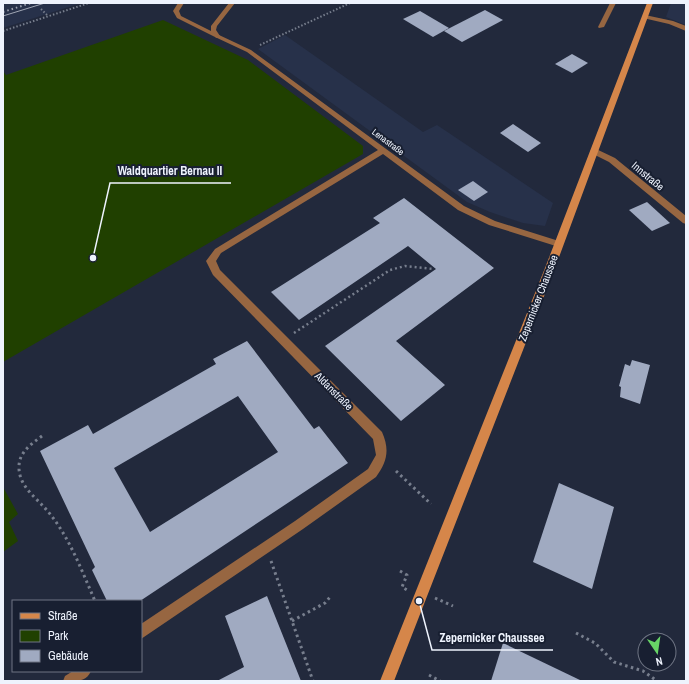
<svg xmlns="http://www.w3.org/2000/svg" width="689" height="684" viewBox="0 0 689 684" font-family="'Archivo Narrow',sans-serif">
<rect width="100%" height="100%" fill="#22293c"/>
<g fill="#27314a">
<path d="M3,3H81L3,28Z"/>
<path d="M671,3H686V25L666,17Z"/>
<path d="M285,35L423,132L437,125L553,203L545,226L523,223L490,212L467,202L258,49Z"/>
</g>
<g fill="#204000">
<path d="M163,20L248,60L363,146V154L3,362V71L6,75Z"/>
<path d="M3,487L18,514L9,522L18,541L3,552Z"/>
</g>
<g fill="#a0aac1" fill-rule="evenodd">
<path d="M485,10L503,20L462,42L444,31Z"/>
<path d="M420,11L449,28L433,37L403,19Z"/>
<path d="M572,54L588,63L572,73L555,64Z"/>
<path d="M513,124L541,143L528,152L500,133Z"/>
<path d="M473,181L488,192L474,201L458,190Z"/>
<path d="M404,198L494,268L396,341L445,385L401,421L325,346L436,269L408,246L299,320L271,292L380,223L373,218Z"/>
<path d="M647,202L670,223L652,231L629,210Z"/>
<path d="M247,341L314,429L319,426L348,463L140,601H107L92,570L95,567L40,451L88,425L93,434L216,364L213,359ZM238,396L278,452L150,532L114,468Z"/>
<path d="M632,360L650,365L640,404L620,397L621,387L619,386L625,364L630,366Z"/>
<path d="M559,483L614,507L592,589L533,562Z"/>
<path d="M267,596L301,681H217L244,667L225,616Z"/>
<path d="M503,643L582,681H491Z"/>
</g>
<g fill="none" stroke-linecap="round" stroke-linejoin="round">
<g stroke="#777e8d" stroke-width="2" stroke-dasharray="1.5 2" stroke-linecap="butt">
<path d="M41,9L48,16"/>
<path d="M3,31L89,3"/>
<path d="M260,45L350,3"/>
</g>
<path stroke="#777e8d" stroke-width="2.5" stroke-dasharray="2 3" stroke-linecap="butt" d="M294,333L390,270L405,266L433,269"/>
<g stroke="#777e8d" stroke-width="3" stroke-dasharray="2.5 3.5" stroke-linecap="butt">
<path d="M42,436C30,445 18,453 19,469C20,486 34,496 44,507C68,533 81,569 95,601"/>
<path d="M396,471L431,504"/>
<path d="M271,561L313,681"/>
<path d="M400,571L407,575L402,587L407,590"/>
<path d="M435,598L453,606"/>
<path d="M292,621L325,603L330,597"/>
<path d="M576,633L595,643L614,662L643,671L657,681"/>
<path d="M429,675L440,681"/>
</g>
<g fill="#976641" fill-rule="evenodd">
<path d="M178,3H184L179,11L181,16L211,31V26L229,3H235L217,26L216,30L220,36L217,38L177,18L173,11Z"/>
<path d="M610,3H616L604,27L599,28L598,27Z"/>
</g>
<g fill="#976641" fill-rule="evenodd">
<path d="M645,15L673,21L686,26V31L669,24L643,18V16Z"/>
<path d="M215,35H219L251,50L464,206L495,221L562,242L563,244L559,247L489,225L458,210L383,154L221,253L216,261L220,270L382,432C390,450 387,462 376,477L303,529L141,639V624L295,521L368,469L376,455L373,439L213,275L206,261L215,249L378,150L247,52L215,37Z"/>
<path d="M594,148L615,158L686,216V224L683,223L609,162L591,153L590,151Z"/>
<path d="M73,671H91C86,683 74,681 63,681L65,676Z"/>
</g>
<path fill="#d5864a" fill-rule="evenodd" d="M647,3H653L555,268L394,681H380L545,268Z"/>
<path stroke="#9fa5b3" stroke-width="1" d="M3,16L45,3"/>
<path stroke="#9fa5b3" stroke-width="2" stroke-dasharray="1.5 3" stroke-linecap="butt" d="M3,12L31,3"/>
</g>
<g text-anchor="middle" stroke-width="4" stroke-linejoin="round" paint-order="stroke">
<g font-size="9" fill="#eef3fd" stroke="#181f31">
<text transform="translate(388 142) rotate(37)" y="3">Lenastraße</text>
</g>
<g font-size="11" fill="#eef3fd" stroke="#181f31">
<text transform="translate(648 176) rotate(40)" y="4">Innstraße</text>
<text transform="translate(538 298) rotate(-69)" y="4">Zepernicker Chaussee</text>
<text transform="translate(334 391) rotate(45)" y="4">Aldanstraße</text>
</g>
</g>
<path fill="none" stroke="#eef3fd" stroke-width="1.5" d="M93 258L110 183H231M419 601L432 650H553"/>
<g fill="#eef3fd" stroke="#181f31" stroke-width="1.5">
<circle cx="93" cy="258" r="4"/>
<circle cx="419" cy="601" r="4"/>
</g>
<g font-size="12" text-anchor="middle" font-weight="bold" fill="#eef3fd" stroke="#181f31" stroke-width="4" stroke-linejoin="round" paint-order="stroke">
<text x="170" y="175">Waldquartier Bernau II</text>
<text x="492" y="642">Zepernicker Chaussee</text>
</g>
<rect width="689" height="684" fill="none" stroke="#eef3fd" stroke-width="8"/>
<rect x="12" y="600" width="130" height="72" fill="#181f31" stroke="#6e7483"/>
<rect x="20" y="613" width="20" height="6" fill="#d5864a" stroke="#6e7483"/>
<text x="48" y="620" font-size="12" fill="#eef3fd">Straße</text>
<rect x="20" y="630" width="20" height="12" fill="#204000" stroke="#6e7483"/>
<text x="48" y="640" font-size="12" fill="#eef3fd">Park</text>
<rect x="20" y="650" width="20" height="12" fill="#a0aac1" stroke="#6e7483"/>
<text x="48" y="660" font-size="12" fill="#eef3fd">Gebäude</text>
<g transform="translate(657 652) rotate(167)"><circle r="19" fill="#181f31" stroke="#6e7483"/>
<path d="M0-3L7 15L0 10L-7 15Z" fill="#67d466"/>
<text y="-6" font-size="11" font-weight="bold" text-anchor="middle" fill="#eef3fd">N</text>
</g>
</svg>
